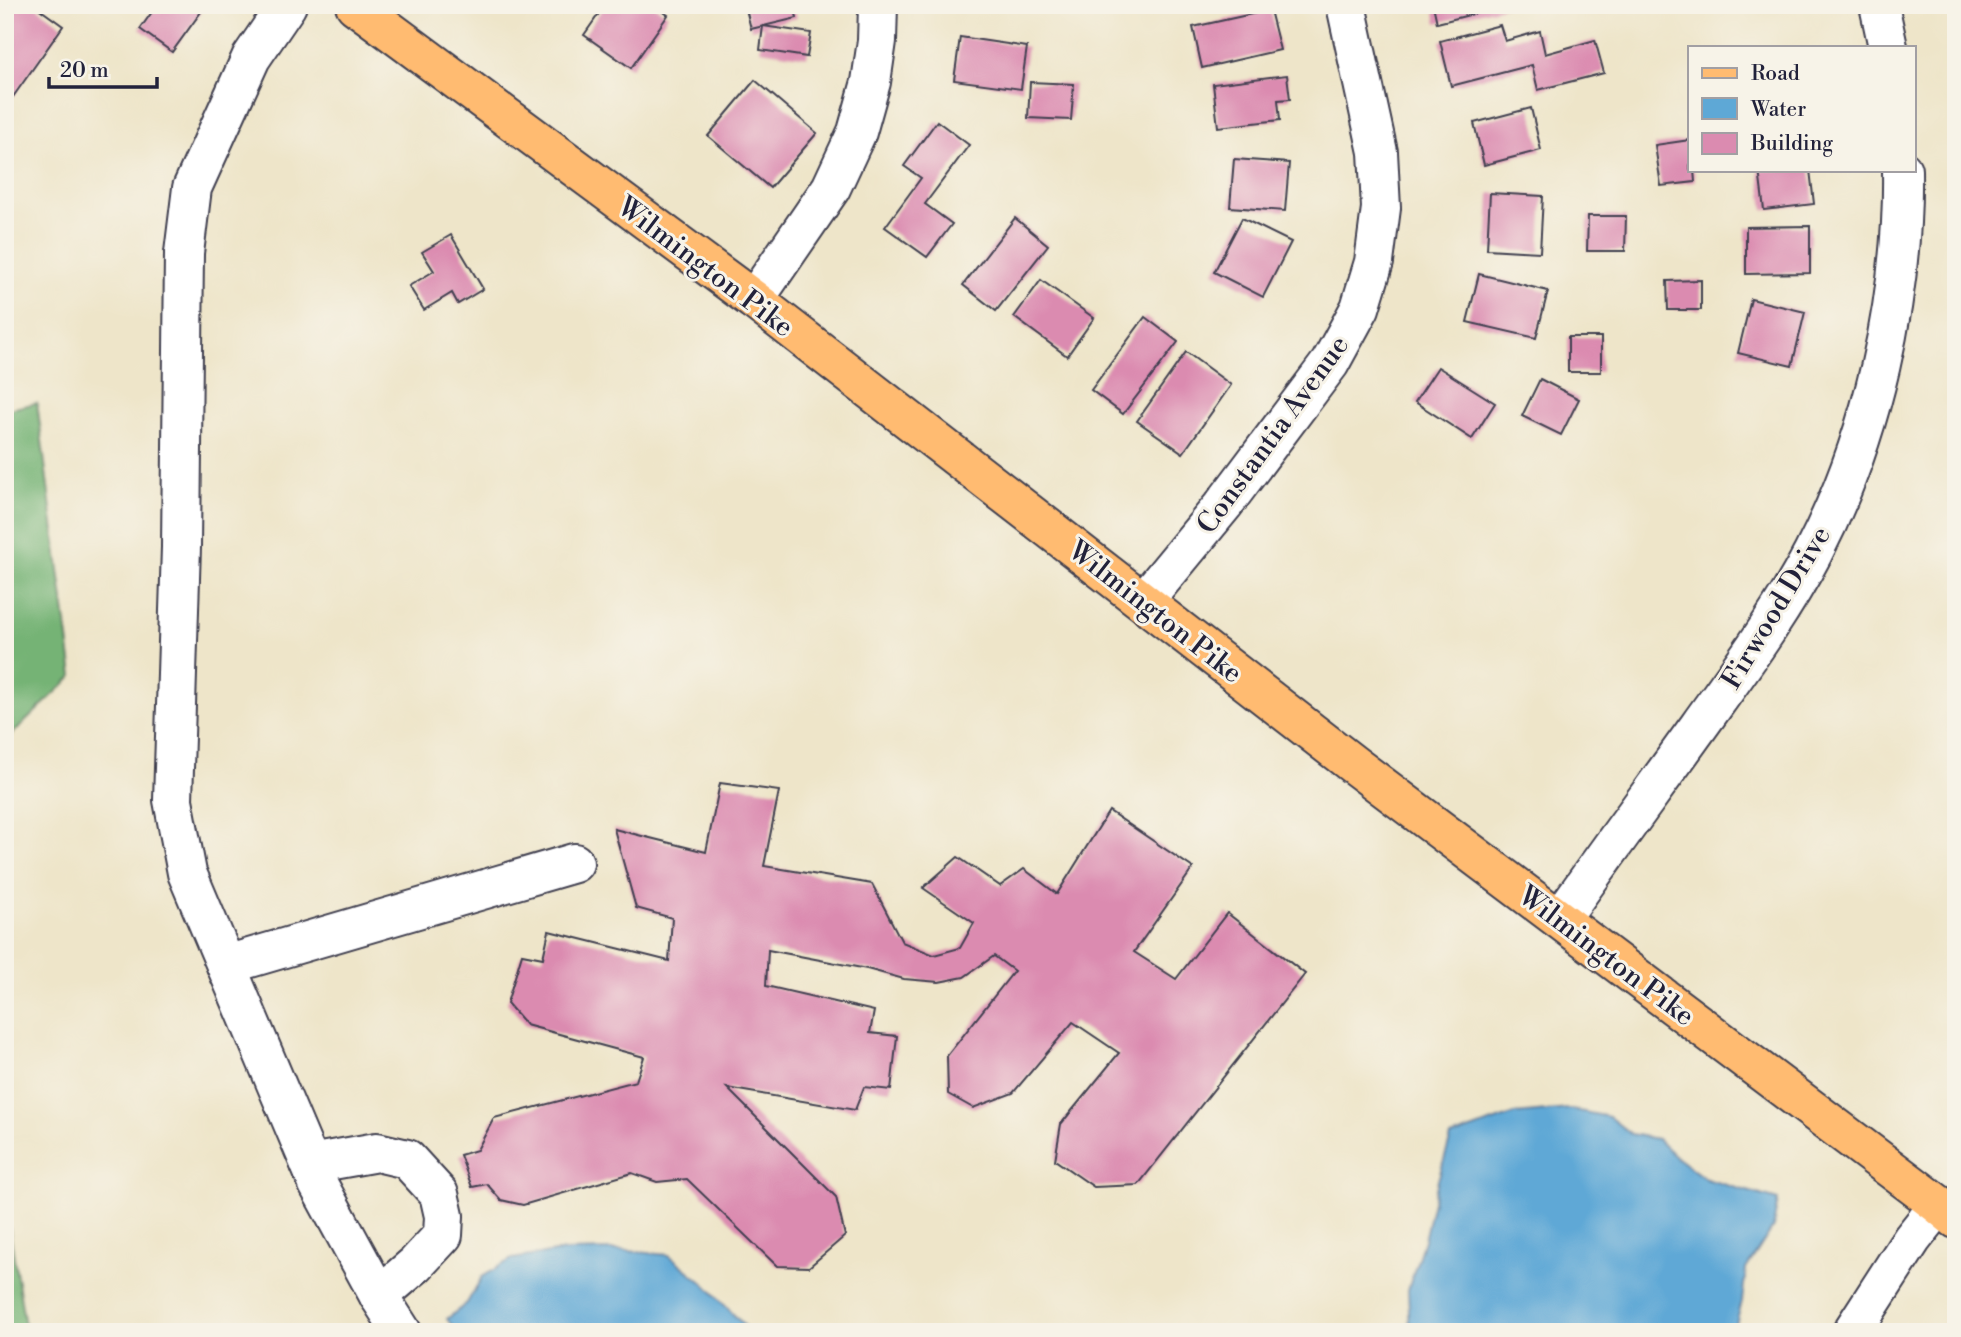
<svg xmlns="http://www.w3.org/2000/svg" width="1961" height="1337" viewBox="0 0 1961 1337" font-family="'Libre Bodoni',serif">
<rect width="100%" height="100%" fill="#f7f3e8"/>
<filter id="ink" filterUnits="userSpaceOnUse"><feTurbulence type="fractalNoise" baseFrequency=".0143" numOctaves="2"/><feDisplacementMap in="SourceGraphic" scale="14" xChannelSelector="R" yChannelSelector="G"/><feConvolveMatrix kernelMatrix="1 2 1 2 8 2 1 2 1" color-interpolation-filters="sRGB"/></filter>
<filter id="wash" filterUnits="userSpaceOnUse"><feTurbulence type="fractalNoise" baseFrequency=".00686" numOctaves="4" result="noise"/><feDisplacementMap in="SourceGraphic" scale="28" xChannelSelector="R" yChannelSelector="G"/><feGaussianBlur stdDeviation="1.57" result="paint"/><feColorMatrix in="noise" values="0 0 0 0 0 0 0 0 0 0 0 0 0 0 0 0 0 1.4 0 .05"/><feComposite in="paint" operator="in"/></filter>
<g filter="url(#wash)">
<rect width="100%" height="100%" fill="#eee5c9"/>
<g fill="#74b374" stroke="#4b6a58" stroke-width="2">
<path d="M37,403L73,676L5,741V410Z"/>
<path d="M5,1202L26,1332H5Z"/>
</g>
<g fill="#5ea8d6" stroke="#406588" stroke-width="2">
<path d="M1569,1109L1609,1117L1631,1134L1657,1139L1677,1158L1706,1179L1778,1200L1773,1227L1746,1269L1742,1301L1734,1332H1410L1408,1290L1424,1240L1438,1180L1451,1137L1515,1114Z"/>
<path d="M617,1250L669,1255L706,1285L750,1332H457L447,1319L467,1303L482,1277L512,1259L562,1251Z"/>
</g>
<g id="blocks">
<g fill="#db8bb0">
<path d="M5,5H34L63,26L8,104L5,102Z"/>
<path d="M157,5H206L172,52L140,29Z"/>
<path d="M605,5H653L668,15L631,68L584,35Z"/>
<path d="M745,5H794L797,18L751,29Z"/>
<path d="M1433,5H1506V6L1437,23Z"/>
<path d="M1270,10L1280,50L1202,68L1193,27Z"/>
<path d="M1500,25L1505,41L1540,31L1545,54L1595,40L1604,73L1538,90L1532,65L1451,86L1440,41Z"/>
<path d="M763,26L811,33L807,57L760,50Z"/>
<path d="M960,37L1027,47L1021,89L954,80Z"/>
<path d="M1287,75L1290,99L1278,100L1280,120L1218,127L1213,84Z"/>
<path d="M755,80L817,133L770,188L708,136Z"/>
<path d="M1030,82L1074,84L1071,120L1028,118Z"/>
<path d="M1531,108L1541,150L1484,165L1474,123Z"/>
<path d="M937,121L969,145L925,204L952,224L927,257L885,227L921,178L904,166Z"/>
<path d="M1690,140V170H1694L1695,182L1661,186L1655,145Z"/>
<path d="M1234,159L1289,163L1285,211L1230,207Z"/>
<path d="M1759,170H1810L1814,204L1764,210Z"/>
<path d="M1490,193L1543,196L1540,252L1487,249Z"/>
<path d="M1588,216H1626L1625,251H1587Z"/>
<path d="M1015,218L1048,245L996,311L963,285Z"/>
<path d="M1242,218L1291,242L1263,297L1214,272Z"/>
<path d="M1810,226V273L1746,274V227Z"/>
<path d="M451,235L483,289L458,304L452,293L424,310L409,286L434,271L422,252Z"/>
<path d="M1479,274L1548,291L1536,338L1467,322Z"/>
<path d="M1041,280L1094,318L1067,356L1014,317Z"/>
<path d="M1701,280V310H1668L1667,281Z"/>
<path d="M1751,299L1805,312L1792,366L1738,353Z"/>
<path d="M1145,317L1178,342L1123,414L1091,390Z"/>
<rect x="1568" y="337" width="33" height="35"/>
<path d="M1186,352L1231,385L1183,453L1137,421Z"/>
<path d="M1438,367L1495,403L1472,439L1415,402Z"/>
<path d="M1540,379L1579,399L1561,435L1522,416Z"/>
<path d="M720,783L779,791L764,866L872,884L902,942L934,955L960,948L974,923L923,888L958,857L1000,886L1024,869L1057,894L1109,811L1193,868L1134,952L1176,979L1227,913L1305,974L1138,1185L1094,1187L1055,1160L1061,1124L1119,1053L1073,1022L1013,1093L973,1108L948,1094L947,1056L1014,971L994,956L964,977L939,982L904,979L867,969L768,950L766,986L874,1011L870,1033L897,1036L891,1090L864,1087L855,1110L727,1088L836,1197L845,1236L809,1267L777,1266L687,1179L657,1182L632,1173L523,1205L501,1200L487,1184L472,1187L460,1155L477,1150L494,1118L636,1081L644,1057L526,1025L507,1003L522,954L543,958L549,931L669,961L672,918L636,908L614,829L706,852Z"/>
</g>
</g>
</g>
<g filter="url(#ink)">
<use href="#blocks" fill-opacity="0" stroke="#413f50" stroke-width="2"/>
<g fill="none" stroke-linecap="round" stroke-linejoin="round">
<defs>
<g id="minor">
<path d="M287,5L251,58L192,188L184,253L181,547L173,800L187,873L310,1164L318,1184L379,1296L402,1332"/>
<path d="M1879,5L1888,47"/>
<path d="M754,300L831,188L857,132L871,82L877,41L878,5"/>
<path d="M1144,601L1224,504L1330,363L1360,308L1374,262L1381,208L1378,152L1346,5"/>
<path d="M1560,919C1606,854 1653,790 1699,726C1739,670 1781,614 1813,553C1872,439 1904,298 1902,170"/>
<path d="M226,965L574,863"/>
<path d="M310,1164L377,1152L407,1159L439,1194L444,1216L443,1235L416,1264L379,1296"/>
<path d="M1852,1332L1912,1239L1939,1205"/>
</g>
<path id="major" d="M355,5L754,300L1354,765L1939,1205L1956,1219"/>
</defs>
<use href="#minor" stroke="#413f50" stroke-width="42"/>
<use href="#major" stroke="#413f50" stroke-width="42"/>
<use href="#minor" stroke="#fff" stroke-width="38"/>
<use href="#major" stroke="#ffbb71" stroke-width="38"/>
</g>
</g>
<g text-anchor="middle" stroke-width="6" stroke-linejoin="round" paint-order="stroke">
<g font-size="28" fill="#22223b" stroke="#f7f3e8">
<text transform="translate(706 266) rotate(37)" y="10">Wilmington Pike</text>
<text transform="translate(1272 434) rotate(-54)" y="10">Constantia Avenue</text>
<text transform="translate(1775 607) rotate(-59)" y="10">Firwood Drive</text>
<text transform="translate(1156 611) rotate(38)" y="10">Wilmington Pike</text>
<text transform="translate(1607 955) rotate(37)" y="10">Wilmington Pike</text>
</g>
</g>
<rect width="1961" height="1337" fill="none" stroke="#f7f3e8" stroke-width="28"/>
<rect x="1688" y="46" width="228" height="126" fill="#f7f3e8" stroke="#a29fa3" stroke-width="2"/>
<rect x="1702" y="68" width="35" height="10" fill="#ffbb71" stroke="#a29fa3" stroke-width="2"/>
<text x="1751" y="80" font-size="21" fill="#22223b">Road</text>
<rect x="1702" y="98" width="35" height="21" fill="#5ea8d6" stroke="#a29fa3" stroke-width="2"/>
<text x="1751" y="116" font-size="21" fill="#22223b">Water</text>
<rect x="1702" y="133" width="35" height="21" fill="#db8bb0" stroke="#a29fa3" stroke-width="2"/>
<text x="1751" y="150" font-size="21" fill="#22223b">Building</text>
<path d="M49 77v10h108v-10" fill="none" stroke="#22223b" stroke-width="3.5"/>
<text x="60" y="77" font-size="21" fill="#22223b" stroke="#f7f3e8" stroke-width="5" paint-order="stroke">20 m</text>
</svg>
